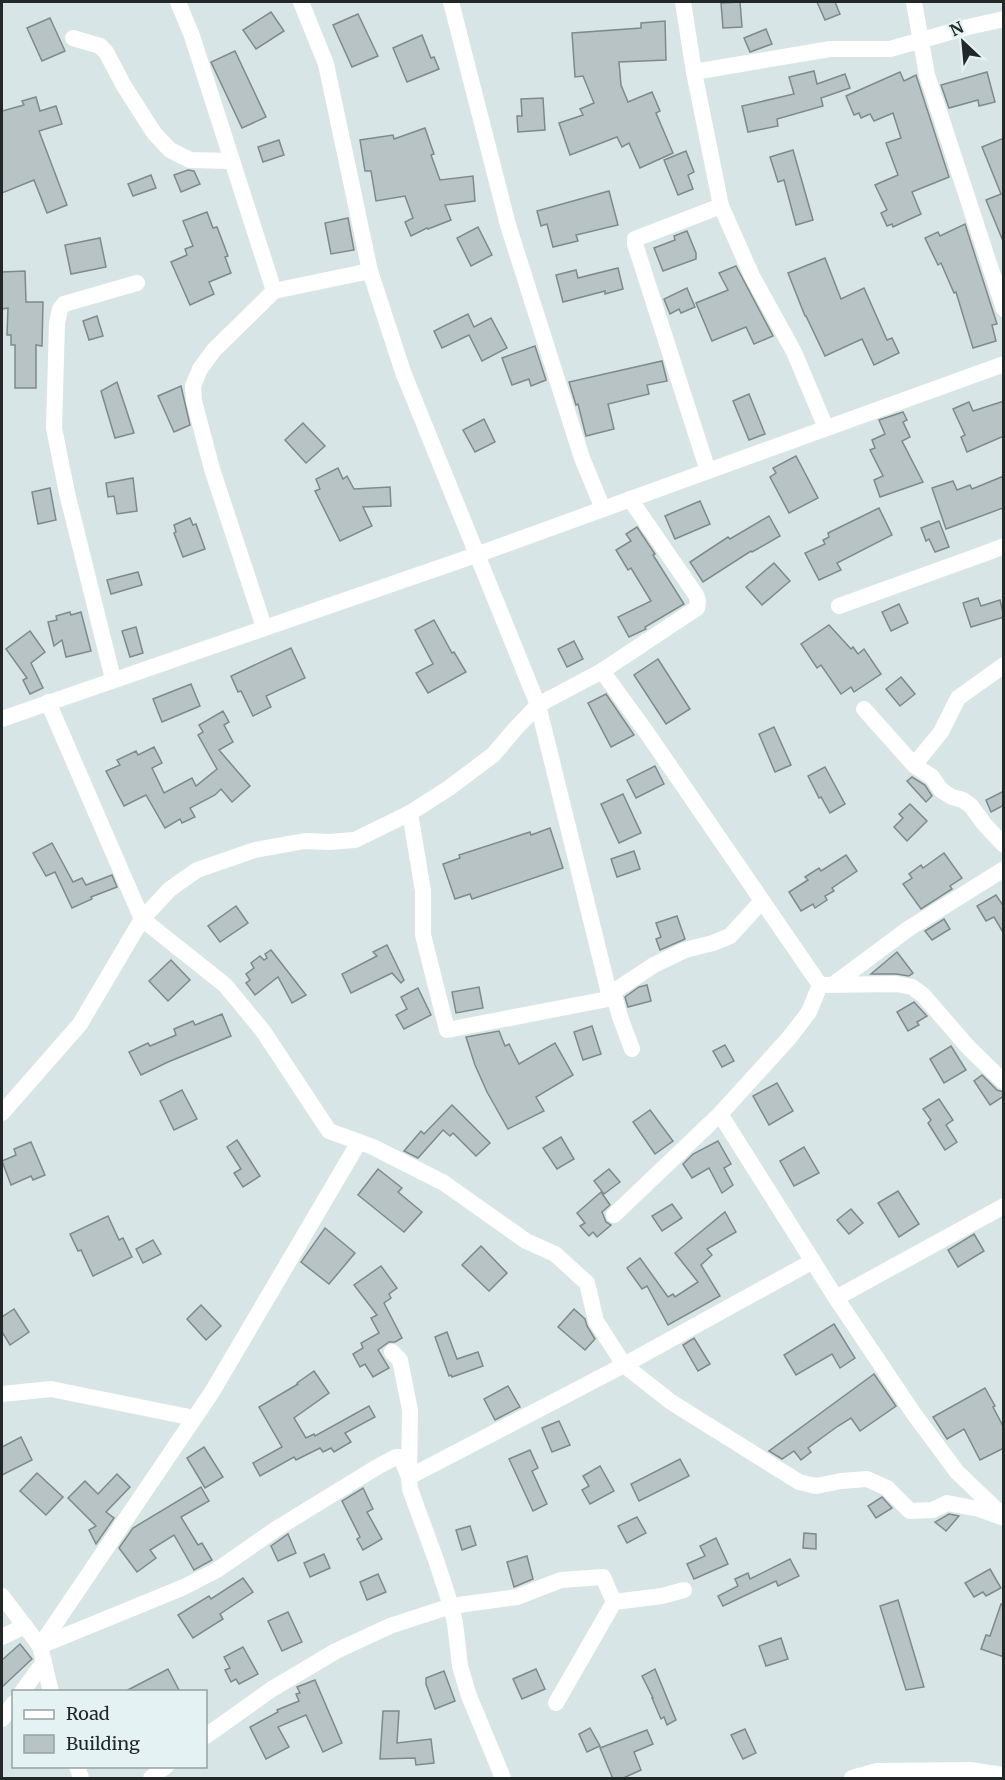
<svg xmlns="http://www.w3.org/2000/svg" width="1005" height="1780" viewBox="0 0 1005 1780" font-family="Merriweather,serif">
<rect width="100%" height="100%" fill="#d8e5e6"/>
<g fill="#b7c3c5" stroke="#7e8a8b" stroke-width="1.5">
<path d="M740,2L742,27L723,28L721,3Z"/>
<path d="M817,2H835L840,14L825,20Z"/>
<path d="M271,12L284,31L256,49L243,30Z"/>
<path d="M358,14L378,56L352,67L333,25Z"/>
<path d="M50,18L65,51L42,61L27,28Z"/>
<path d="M665,21L666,60L619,62L621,85L628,102L652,92L660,111L656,113L673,153L640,168L629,143L622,147L617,137L570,155L559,123L583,115L580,109L594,103L583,76L575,77L572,33L641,28V23Z"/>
<path d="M766,29L772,44L750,52L744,38Z"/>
<path d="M422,35L431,58L434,57L439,69L407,82L393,48Z"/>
<path d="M235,51L266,117L242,128L211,62Z"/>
<path d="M814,71L817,84L845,74L850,88L821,98L823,106L777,119L778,126L748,132L742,106L794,94L789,77Z"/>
<path d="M900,72L904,81L916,75L949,177L912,192L921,214L893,227L892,224L887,226L881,213L887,210L875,185L898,175L886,143L901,138L893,113L874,121L870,114L861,118L859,113L854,115L846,96Z"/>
<path d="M987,72L995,102L979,106L978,100L949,108L941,85Z"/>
<path d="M36,97L40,111L56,106L62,124L39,131L67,205L47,213L34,180L2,193V111L24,105L22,101Z"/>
<path d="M543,98L545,130L518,132L517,116H522L521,99Z"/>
<path d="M425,128L434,154L431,155L440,180L473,176L475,201L445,205L451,220L428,229L427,228L411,236L405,222L413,218L405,196L376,201L371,171H365L360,140L393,135L394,139Z"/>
<path d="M1004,138V241H1003L986,200L1001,194L982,147Z"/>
<path d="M279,140L284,155L263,162L258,147Z"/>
<path d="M793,150L813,220L796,225L784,180L778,182L770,157Z"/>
<path d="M686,151L694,172L688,175L693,189L678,195L664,160Z"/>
<path d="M188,170L194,171L200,184L181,192L174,175Z"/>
<path d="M151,175L156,188L133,196L128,184Z"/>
<path d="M609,191L618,225L576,235L578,241L553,247L547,224L541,226L537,211Z"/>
<path d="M207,212L213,228L217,227L228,256L225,257L231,273L209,282L214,294L190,305L171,262L187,255L185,249L193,246L183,221Z"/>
<path d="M348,218L354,250L331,254L325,223Z"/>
<path d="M965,224L997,324L992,325L996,341L973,348L956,292L954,293L941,263L938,265L925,238L938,232L940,236Z"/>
<path d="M478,227L492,255L471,266L457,238Z"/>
<path d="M687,231L696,253V259L663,271L654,248L675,240L674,236Z"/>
<path d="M100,238L106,267L71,274L65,245Z"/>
<path d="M825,258L841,299L864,288L887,340L892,338L899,353L874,365L862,339L825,356L806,316H805L788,273Z"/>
<path d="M736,266L773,336L754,344L746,327L712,341L696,303L728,290L719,273Z"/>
<path d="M618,268L623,289L605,294V291L563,302L556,275L576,270L578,278Z"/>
<path d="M25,271L26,302H43L42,346L36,345V388H15V345H11V335H7L8,308L2,309V272Z"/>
<path d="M687,288L695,307L681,313L679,309L670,314L664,299Z"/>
<path d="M468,314L474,327L491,318L507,348L482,361L469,335L442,348L434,331Z"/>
<path d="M97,316L103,336L89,340L83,321Z"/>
<path d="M535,346L546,380L531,386L529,379L512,385L502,358Z"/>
<path d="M662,361L667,381L647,385L649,394L608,404L614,429L586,436L578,404L576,405L569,382Z"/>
<path d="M117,382L134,433L115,438L101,391Z"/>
<path d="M181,386L190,425L174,432L158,396Z"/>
<path d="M749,394L765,434L749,440L733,401Z"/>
<path d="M1004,401V436L967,452L961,437L965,435L953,409L969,402L973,411Z"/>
<path d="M903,412L907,420L903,422L910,437L902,441L923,482L880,497L874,480L883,476L870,450L875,448L872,440L885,434L879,420Z"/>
<path d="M484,419L495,442L475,452L463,430Z"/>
<path d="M303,423L325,446L306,463L285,440Z"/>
<path d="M796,456L818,498L789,513L770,477L776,473L773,468Z"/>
<path d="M338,468L343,479L347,476L354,489L390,487L391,506L363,507L372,526L340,541L315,491L320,489L316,479Z"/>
<path d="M1004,476L1003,508L946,529L932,488L953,481L957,490L970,485L972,489Z"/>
<path d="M133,478L137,511L117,514L114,496L108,497L106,483Z"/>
<path d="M50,488L56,520L38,524L32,492Z"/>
<path d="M700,501L710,524L675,539L665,516Z"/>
<path d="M879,508L892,535L837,563L841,570L819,580L805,553L825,544L823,540L829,537L828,533Z"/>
<path d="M769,516L780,536L752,552L751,551L703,582L690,562L728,537L730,539Z"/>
<path d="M190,518L193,525L196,524L205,549L183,557L174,533L176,532L174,525Z"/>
<path d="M939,521L949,547L935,552L929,539L926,541L921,528Z"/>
<path d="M637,527L655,554L653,555L684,604L645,627L646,629L629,637L618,617L651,601L631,568L628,570L616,550L631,541L626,534Z"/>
<path d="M774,563L790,581L762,605L746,587Z"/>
<path d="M138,572L142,585L111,594L107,580Z"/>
<path d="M978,598L981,606L1000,600L1004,617L971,627L963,603Z"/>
<path d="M899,604L908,623L891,631L882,612Z"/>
<path d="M70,612L71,615L81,612L91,651L66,657L62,640L54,646L48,622L57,620L56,616Z"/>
<path d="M434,620L452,653L454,652L466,672L428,693L416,673L433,664L415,630Z"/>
<path d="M829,625L851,649L853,647L858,654L864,649L881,674L854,692L851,687L841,694L821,665L817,668L801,644Z"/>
<path d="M136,627L143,653L130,657L122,631Z"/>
<path d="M30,631L45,652L31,663L43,688L30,694L23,680L27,678L6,649Z"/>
<path d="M574,641L583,659L567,667L558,649Z"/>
<path d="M291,648L305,678L266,696L271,707L253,716L241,691L238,692L231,676Z"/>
<path d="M658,659L690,709L666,724L634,675Z"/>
<path d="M901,677L915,694L900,706L886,689Z"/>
<path d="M191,684L200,706L162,722L153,699Z"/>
<path d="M606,694L634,735L611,747L588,703Z"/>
<path d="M223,711L229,722L224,725L233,742L219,750L250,786L232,802L221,789L215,795L190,808L195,817L182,823L180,819L165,828L146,795L124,806L106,771L120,765L117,760L136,751L138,755L154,747L162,763L152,768L164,793L192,778L196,786L217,769L198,735L203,732L199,725Z"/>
<path d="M774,727L791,765L775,772L759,734Z"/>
<path d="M655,766L664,784L636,798L627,780Z"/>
<path d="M825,767L845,804L830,813L821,797L819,798L808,776Z"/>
<path d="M912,777L925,785L932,796L926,802L907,781Z"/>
<path d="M1004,791V805L991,812L986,800Z"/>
<path d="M623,794L641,833L619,843L601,804Z"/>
<path d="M910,804L927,821L907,841L894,827L903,818L899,814Z"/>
<path d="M550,828L563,868L472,899L470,894L455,899L443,864L460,858L459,855L530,832L531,835Z"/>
<path d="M52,843L73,882L82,878L86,885L112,875L117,887L91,897L92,899L72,908L55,872L46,876L33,853Z"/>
<path d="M634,851L640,869L617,877L611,859Z"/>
<path d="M944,853L962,878L950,886L952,889L921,909L903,884L912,878L909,874L921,865L923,868Z"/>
<path d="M846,855L857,871L832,888L834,891L825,896L827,900L815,908L813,904L801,911L789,892L808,880L805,877L819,868L821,871Z"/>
<path d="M996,895L1004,907V934L994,917L986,921L977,906Z"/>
<path d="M236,906L248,923L220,942L208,926Z"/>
<path d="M677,916L685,939L660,950L656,939L661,937L656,923Z"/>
<path d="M944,919L950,929L932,940L925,931Z"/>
<path d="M387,945L404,980L401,983L392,973L351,993L342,974L377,956L373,952Z"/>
<path d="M271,950L306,995L292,1003L278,977L255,995L246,983L250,980L246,974L254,968L251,963L260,956L264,960L267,958L265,954Z"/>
<path d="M897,952L913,973L909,976L896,974H871Z"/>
<path d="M171,960L190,980L168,1001L149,981Z"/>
<path d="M647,985L651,1001L628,1007L625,997L639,987Z"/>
<path d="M479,987L483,1008L456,1013L452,992Z"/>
<path d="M418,988L431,1015L404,1029L396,1015L407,1009L401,997Z"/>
<path d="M914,1002L927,1016L917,1022L919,1025L908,1031L897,1012Z"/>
<path d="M222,1014L231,1036L168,1062L141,1075L129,1052L148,1043L150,1046L176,1035L174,1029L193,1021L195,1025Z"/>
<path d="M592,1026L601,1054L583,1060L574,1032Z"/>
<path d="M499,1031L505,1046L509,1044L519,1064L555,1043L573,1075L536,1097L544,1111L508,1129L487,1092L475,1065L466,1037Z"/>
<path d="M725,1045L734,1061L722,1067L713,1051Z"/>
<path d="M951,1046L966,1070L944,1083L930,1059Z"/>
<path d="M982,1075L997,1090L1004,1092V1096L990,1105L974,1081Z"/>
<path d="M777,1083L793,1111L769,1125L753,1096Z"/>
<path d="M182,1090L197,1119L174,1130L160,1101Z"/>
<path d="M939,1099L953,1120L946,1125L957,1142L945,1150L928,1123L931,1120L923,1109Z"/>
<path d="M452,1105L490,1143L476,1156L453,1133L450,1136L443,1130L418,1158L404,1151L421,1131L424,1134Z"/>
<path d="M650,1110L673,1141L655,1154L633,1122Z"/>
<path d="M561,1137L574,1159L557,1169L543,1148Z"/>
<path d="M237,1140L260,1176L243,1187L234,1173L241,1169L227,1147Z"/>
<path d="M718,1141L731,1164L724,1168L733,1185L722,1193L709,1168L692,1178L683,1164L693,1154Z"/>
<path d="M31,1142L45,1175L33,1180L31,1176L11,1185L2,1161L16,1155L14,1149Z"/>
<path d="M804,1147L819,1173L794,1186L780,1161Z"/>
<path d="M378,1169L402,1188L398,1192L422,1212L404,1232L358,1195Z"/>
<path d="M609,1169L620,1182L604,1194L594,1181Z"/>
<path d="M898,1191L919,1224L899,1237L878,1203Z"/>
<path d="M601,1192L610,1205L602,1212L606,1222L611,1225L597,1237L593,1232L589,1236L580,1226L585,1223L577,1213Z"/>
<path d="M672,1204L682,1218L662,1231L652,1216Z"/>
<path d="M851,1209L863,1223L849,1234L837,1220Z"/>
<path d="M725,1212L736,1232L707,1249L712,1255L701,1265L720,1296L668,1325L647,1286L642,1289L627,1268L640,1258L668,1297L673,1294L675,1297L698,1282L675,1253Z"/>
<path d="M108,1216L119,1240L123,1238L132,1257L93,1276L81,1250L78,1251L70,1234Z"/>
<path d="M325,1228L355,1253L329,1284L301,1262Z"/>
<path d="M974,1234L984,1251L958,1267L948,1250Z"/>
<path d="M153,1240L161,1254L143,1263L136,1249Z"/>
<path d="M481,1246L507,1273L489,1291L462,1265Z"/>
<path d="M381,1266L397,1288L389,1294L391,1298L384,1303L402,1338L395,1342H389L378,1350L389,1368L373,1377L365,1364L360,1367L353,1354L363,1348L361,1343L379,1333L371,1318L377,1315L354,1285Z"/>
<path d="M201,1305L221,1326L206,1340L187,1319Z"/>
<path d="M14,1309L29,1332L10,1345L2,1332V1317Z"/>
<path d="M574,1309L585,1319L587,1326L595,1339L585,1350L558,1327Z"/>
<path d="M834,1324L855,1358L840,1368L832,1354L796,1375L784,1355Z"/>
<path d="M447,1332L457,1359L478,1352L483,1366L452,1377L451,1375L449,1376L435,1337Z"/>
<path d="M694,1338L710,1364L698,1371L683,1345Z"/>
<path d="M314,1371L329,1393L294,1418L306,1438L314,1434L315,1436L369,1406L375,1417L345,1433L351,1442L334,1452L331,1448L323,1452L320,1448L296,1460L294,1457L260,1476L253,1463L282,1447L259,1407L298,1384L297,1383Z"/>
<path d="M874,1374L896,1406L860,1431L851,1418L838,1426L808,1448L811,1452L801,1460L794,1451L782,1459L769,1451Z"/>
<path d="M508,1386L520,1407L495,1420L484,1399Z"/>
<path d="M985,1388L995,1406L993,1407L1004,1428V1448L980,1460L964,1429L947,1439L933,1417Z"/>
<path d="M559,1421L570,1445L552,1452L542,1428Z"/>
<path d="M21,1437L32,1460L2,1475V1447Z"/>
<path d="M204,1447L223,1477L205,1488L187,1458Z"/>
<path d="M530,1450L538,1468L532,1471L547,1504L533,1511L509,1459Z"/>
<path d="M680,1459L689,1476L639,1501L631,1484Z"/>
<path d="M600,1466L614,1491L590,1504L582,1490L589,1486L583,1476Z"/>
<path d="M37,1473L63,1497L46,1515L20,1491Z"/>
<path d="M117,1474L130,1487L106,1512L114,1518L96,1544L89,1530L96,1526L68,1498L85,1481L98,1494Z"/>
<path d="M201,1487L209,1501L181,1517L198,1545L202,1543L212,1560L194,1570L174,1535L150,1550L156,1558L137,1572L119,1548L133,1528Z"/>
<path d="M363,1488L373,1509L367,1512L382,1539L363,1550L357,1539L360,1537L342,1501Z"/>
<path d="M882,1497L892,1508L876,1518L868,1506Z"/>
<path d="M949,1514L959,1516L946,1531L935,1522Z"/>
<path d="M637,1517L646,1533L627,1543L618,1526Z"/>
<path d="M470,1526L476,1545L462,1550L456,1530Z"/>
<path d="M804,1533L816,1534V1549L803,1548Z"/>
<path d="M288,1534L296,1553L278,1561L271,1546Z"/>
<path d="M716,1538L728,1564L694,1579L687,1564L705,1556L700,1546Z"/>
<path d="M324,1554L330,1568L310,1577L304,1563Z"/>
<path d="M527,1556L533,1579L514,1587L507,1562Z"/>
<path d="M790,1559L799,1576L778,1586L776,1581L723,1606L718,1596L738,1586L735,1579L748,1573L750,1579Z"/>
<path d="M990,1569L1001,1588L986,1596L983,1592L974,1597L965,1583Z"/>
<path d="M378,1574L386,1592L367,1600L360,1582Z"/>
<path d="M243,1578L253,1592L220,1614L223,1619L193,1638L178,1615L209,1596L211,1599Z"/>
<path d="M898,1600L924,1687L906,1690L880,1606Z"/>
<path d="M1001,1604L1004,1605V1657L981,1649L986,1635L990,1636Z"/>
<path d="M288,1612L302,1642L282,1651L268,1621Z"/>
<path d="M781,1638L788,1659L766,1666L759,1646Z"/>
<path d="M20,1644L32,1659L2,1687V1660Z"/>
<path d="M243,1647L258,1674L239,1684L236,1679L231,1682L225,1670L230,1668L224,1657Z"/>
<path d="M168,1669L180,1692H124Z"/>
<path d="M536,1669L545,1689L522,1699L513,1679Z"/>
<path d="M655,1669L676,1720L667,1725L664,1717L661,1719L652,1698H653L642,1676Z"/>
<path d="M444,1671L455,1701L435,1709L426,1684V1678Z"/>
<path d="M315,1680L342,1743L323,1752L306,1715L278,1727L289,1747L266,1759L250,1727L278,1712L277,1710L299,1701L296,1694L300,1693L297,1687Z"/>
<path d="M383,1711H399L397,1743L431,1739L434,1763L416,1765L415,1758L380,1759Z"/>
<path d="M590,1728L600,1746L587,1752L579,1734Z"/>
<path d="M745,1729L756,1753L743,1759L731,1735Z"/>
<path d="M647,1730L653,1744L634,1752L641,1770L621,1779H613L600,1748Z"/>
</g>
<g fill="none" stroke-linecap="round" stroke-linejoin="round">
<g stroke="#fff" stroke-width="16">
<path d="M178,2L192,36L274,291"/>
<path d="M451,2L508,225L582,458L603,509"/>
<path d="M683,2L694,72L721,206L752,276L794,352L826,428"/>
<path d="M914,2L927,75L1004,309"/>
<path d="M73,38L100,46L106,52L124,86L154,133L170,150L190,160L231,161"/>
<path d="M694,72L830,49H890L968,27L1004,19"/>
<path d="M708,471L635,244V239L721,206"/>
<path d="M839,606L986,553L1004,546"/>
<path d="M264,627L212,469L194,401L193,386L200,369L214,350L274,291L370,271"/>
<path d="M602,671L697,608L698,601L696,595L630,499"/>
<path d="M113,679L67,493L54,428L57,323L60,309L64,304L137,283"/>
<path d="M48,702L142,919L225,985L263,1031L329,1131L373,1147L444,1183L526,1241L555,1254L587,1283L596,1321L624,1365L671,1402L799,1482L816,1486L841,1481L867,1479L887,1488L910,1511L933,1510L947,1503L979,1509L1004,1518"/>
<path d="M864,709L914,765L941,732L958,698L1004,665"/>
<path d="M2,719L476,555L1004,364"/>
<path d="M914,765L932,777L941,790L952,797L963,800L971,806L985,825L1004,845"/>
<path d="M410,813L423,891V935L447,1030L608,999L609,993L538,705L602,671L647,733L820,985"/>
<path d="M834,984L908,929L1004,869"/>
<path d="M820,985L896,984L912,987L923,995L969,1048L1004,1082"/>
<path d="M632,1049L620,1017L613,992L654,965L685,950L713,943L730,936L762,901"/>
<path d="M2,1113L80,1024L142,919L170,889L197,870L255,850L305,841L329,842L355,840L410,813L449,788L493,755L516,728L538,705L403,372L370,271L326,64L301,2"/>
<path d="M720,1114L836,1298L914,1414L957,1472L1002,1515"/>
<path d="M359,1142L212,1392L40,1646L184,1587L217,1570L276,1529L377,1467L396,1457H399L402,1460L409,1477L410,1410L400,1360L392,1352"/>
<path d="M614,1215L720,1114L789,1038L809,1012L820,985"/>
<path d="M836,1298L1004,1206"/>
<path d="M2,1394L51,1389L194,1418"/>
<path d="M2,1596L40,1646L51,1692"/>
<path d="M614,1602L662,1596L684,1590"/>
<path d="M2,1637L25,1626"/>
<path d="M22,1692L44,1662"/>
<path d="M2,1719L14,1703"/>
<path d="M206,1736L272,1689L336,1651L390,1626L451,1606L517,1597L561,1580L603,1577L614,1602L556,1703"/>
<path d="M77,1766L81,1778"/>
<path d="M151,1778L166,1766"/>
<path d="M503,1778L469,1696L460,1666L455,1623L451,1606L436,1560L410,1489L409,1477L624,1365L813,1261"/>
<path d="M852,1778L877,1771L970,1770L1002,1775"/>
</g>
</g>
<rect width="1005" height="1780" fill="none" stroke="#222727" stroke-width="6"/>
<rect x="12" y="1690" width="195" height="78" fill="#e5f2f3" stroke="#97a1a1" stroke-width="1.5"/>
<rect x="24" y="1710" width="30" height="9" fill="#ffffff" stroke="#97a1a1" stroke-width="1.5"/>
<text x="66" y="1720" font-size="18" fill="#222727">Road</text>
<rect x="24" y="1735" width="30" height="18" fill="#b7c3c5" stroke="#97a1a1" stroke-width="1.5"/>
<text x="66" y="1750" font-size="18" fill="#222727">Building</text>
<g transform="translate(963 42) rotate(334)" stroke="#e5f2f3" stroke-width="4.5" paint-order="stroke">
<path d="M0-4.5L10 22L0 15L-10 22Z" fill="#222727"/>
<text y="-9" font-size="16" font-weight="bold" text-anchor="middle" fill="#222727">N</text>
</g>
</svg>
